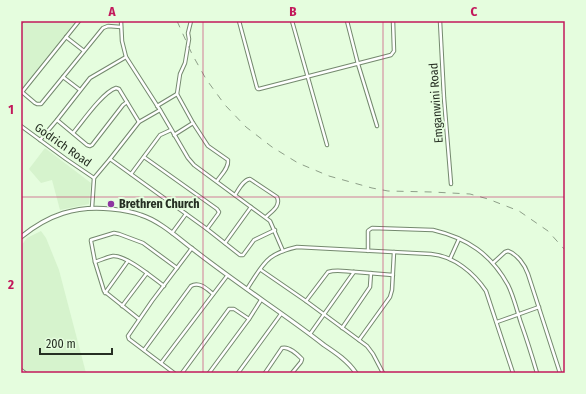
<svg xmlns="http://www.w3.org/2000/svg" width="586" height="394" viewBox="0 0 586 394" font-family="'Fira Sans Condensed',sans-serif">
<rect width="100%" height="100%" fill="#e5fdde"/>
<g fill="#d6f3cd">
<path d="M25,21H76L21,91V26Z"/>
<path d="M45,148L91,183L89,204L60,210L52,180L41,183L29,169Z"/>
<path d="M41,231L46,238L59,270L86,373H29L21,368V246L27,238Z"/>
</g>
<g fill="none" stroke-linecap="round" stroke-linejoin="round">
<defs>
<g id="minor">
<path d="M121,21L122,41L126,57L160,110L188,158L194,165L270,221L283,251"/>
<path d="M239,21L257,88L258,89H259L391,55L394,51L393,21"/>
<path d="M292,21L327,145"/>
<path d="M347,21L358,64L377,126"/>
<path d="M440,21L444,98L451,184"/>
<path d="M21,22L22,21"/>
<path d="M66,37L84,51"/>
<path d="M63,77L80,90"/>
<path d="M22,92L35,103L37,104H41L103,28L108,26L121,27"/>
<path d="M22,92L79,21"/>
<path d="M177,94L180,74L185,63L189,39L188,33L191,21"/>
<path d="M157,106L177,94L193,123L208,146L228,160C229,168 221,175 217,181"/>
<path d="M57,120L87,145L90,146L92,145L123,105L127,102"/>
<path d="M21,126L66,159L94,178"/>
<path d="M73,133C83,121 103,92 116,88L119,89L139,122"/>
<path d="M174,135L193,123"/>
<path d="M40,140L57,120L90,78L126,57"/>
<path d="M144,157L217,209L219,212L218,214L207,229"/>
<path d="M110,159L207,229L240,255H243L254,240L275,230"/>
<path d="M131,174L160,135L171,130"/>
<path d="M235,195C239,189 243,180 250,179L277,197C281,206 272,211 266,217"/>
<path d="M92,208L94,178L110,159L139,122L160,110"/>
<path d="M172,233L186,214"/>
<path d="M225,243L251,207"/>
<path d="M368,251V231L369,230L372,228L433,230C467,238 491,254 508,285C514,297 517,311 521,323C527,340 532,356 537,373"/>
<path d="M450,259L459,239"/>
<path d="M95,262C101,260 107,257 113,256C126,255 153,278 164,286"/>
<path d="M493,263L505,252L508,251C517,254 525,265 528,274L560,373"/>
<path d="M261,270L306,301L367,346L373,354L383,373"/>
<path d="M247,289C253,280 261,265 270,258C278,252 288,249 297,247L431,254C454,256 474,273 486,291L513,373"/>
<path d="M105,293L128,261"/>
<path d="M306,301L328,272C338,269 346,272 356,272C368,273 381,274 393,275"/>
<path d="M122,306L147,273"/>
<path d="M139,319L104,291L95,262L91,241V240L114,233L119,234L143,243L177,268"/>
<path d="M497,322L539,307"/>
<path d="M342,328L370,287L371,273"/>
<path d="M310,334L354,272"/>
<path d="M359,340L390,297L392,290L394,252"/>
<path d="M144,350L191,286C199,281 207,289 213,294"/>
<path d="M161,363L227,276"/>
<path d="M21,370L25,373"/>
<path d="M174,373L129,339L128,336L152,301L192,248"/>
<path d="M182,373L229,309H234L249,319"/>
<path d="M209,373L249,319L261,300"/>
<path d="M238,373L281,314"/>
<path d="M265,373L282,348C289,346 297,354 302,359L301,362L292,373"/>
</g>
<path id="tertiary" d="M21,237C48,215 76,205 111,209C121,210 131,211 141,215C160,221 178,238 194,250C217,268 241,285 265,302C285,316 305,330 324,345C336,353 348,361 356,373"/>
</defs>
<use href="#minor" stroke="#74896e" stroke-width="4.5"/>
<use href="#tertiary" stroke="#74896e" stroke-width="5"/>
<use href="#minor" stroke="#fff" stroke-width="2.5"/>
<use href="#tertiary" stroke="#fff" stroke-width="3"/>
<path stroke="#8e9f89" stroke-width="1" stroke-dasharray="7 7" stroke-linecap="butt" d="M177,21L192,54L206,79L225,105L246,127L272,147L298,163L329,176L372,188L388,191L432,192L470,194L488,199L519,211L548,231L565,250"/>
</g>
<path fill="none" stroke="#c2185b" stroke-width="1" stroke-opacity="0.55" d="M203,21V373M383,21V373M21,197H565"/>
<circle fill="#8e35a1" stroke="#e5fdde" stroke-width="1.5" cx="111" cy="204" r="4"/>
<g text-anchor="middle" stroke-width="4" stroke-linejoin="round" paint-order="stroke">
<g font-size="12" fill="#262f23" stroke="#e5fdde">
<text transform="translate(436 103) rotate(-94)" y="4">Emganwini Road</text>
<text transform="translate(63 145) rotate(35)" y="4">Godrich Road</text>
</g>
<g font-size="12" font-weight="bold" fill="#262f23" stroke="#e5fdde" text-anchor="start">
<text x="119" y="208">Brethren Church</text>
</g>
</g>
<rect width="586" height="394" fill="none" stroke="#e5fdde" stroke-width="44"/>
<path d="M40 348v6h72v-6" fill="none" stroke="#262f23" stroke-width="2"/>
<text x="46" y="348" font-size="12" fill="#262f23" stroke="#e5fdde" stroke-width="3" paint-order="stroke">200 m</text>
<rect x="22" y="22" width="542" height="350" fill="none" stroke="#c2185b" stroke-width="1.5"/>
<g font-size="13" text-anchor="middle" font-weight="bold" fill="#c2185b">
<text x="112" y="16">A</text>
<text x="293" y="16">B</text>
<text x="474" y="16">C</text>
<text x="11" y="114">1</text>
<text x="11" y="289">2</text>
</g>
</svg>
